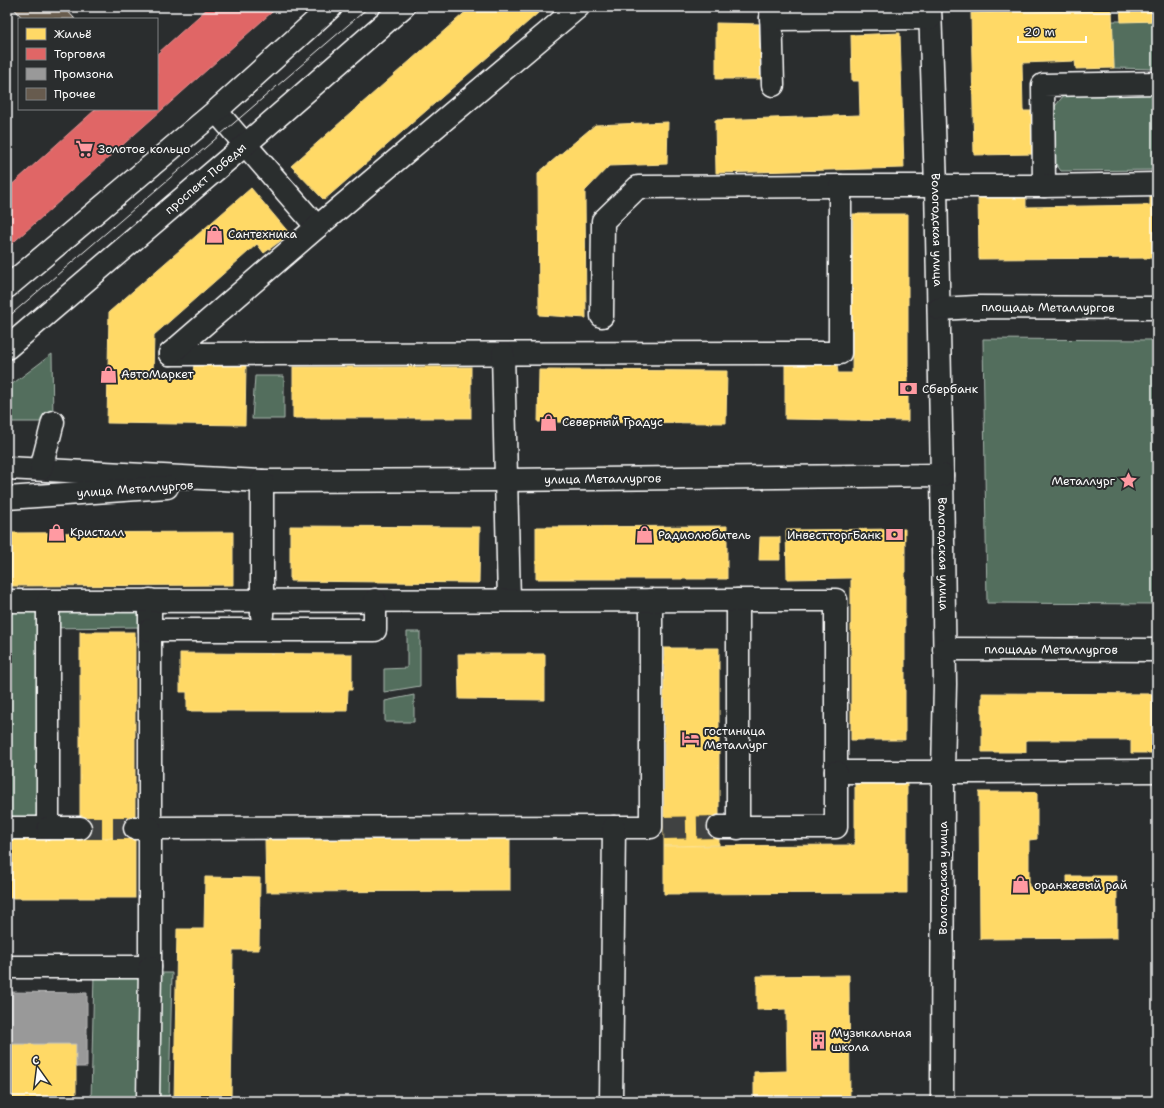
<svg xmlns="http://www.w3.org/2000/svg" width="1164" height="1108" viewBox="0 0 1164 1108" font-family="'Shantell Sans',sans-serif">
<rect width="100%" height="100%" fill="#2a2d2e"/>
<filter id="ink" filterUnits="userSpaceOnUse"><feTurbulence type="fractalNoise" baseFrequency=".025" numOctaves="2"/><feDisplacementMap in="SourceGraphic" scale="8" xChannelSelector="R" yChannelSelector="G"/><feConvolveMatrix kernelMatrix="1 2 1 2 8 2 1 2 1" color-interpolation-filters="sRGB"/></filter>
<g filter="url(#ink)">
<g fill="#536e5d" stroke="#a9b6ae">
<path d="M1112,21H1157V69L1114,68Z"/>
<path d="M1157,93V170L1061,171L1052,159V110L1064,95Z"/>
<path d="M983,339L1157,340V604L987,603Z"/>
<path d="M52,354L53,422H7V388Z"/>
<path d="M255,376H284V419H252Z"/>
<path d="M144,607L143,627L39,628L38,821H7V609Z"/>
<path d="M407,632H420V686L384,692V669L407,668Z"/>
<path d="M414,695V722H385V701Z"/>
<path d="M94,973H172L169,1101H91Z"/>
</g>
<g fill="#ffd966" stroke="#ffe494">
<path d="M471,7H545L324,200L291,166Z"/>
<path d="M1120,7H1157V21L1121,22Z"/>
<path d="M1112,9L1114,68L1076,69L1075,61L1022,63L1023,111H1034L1035,154L974,155L971,13Z"/>
<path d="M716,23L762,24V79H716Z"/>
<path d="M900,33L904,168L716,173L715,120L860,115L859,81H852L851,35Z"/>
<path d="M668,122L667,164L609,166L585,191L586,318L539,315L538,173L595,125Z"/>
<path d="M251,188L290,234L264,253L257,244L154,335L153,375H193L194,364L246,365L245,425L107,423L109,312Z"/>
<path d="M978,194H1026V207L1150,205V194H1157V258L979,259Z"/>
<path d="M853,214H908V421L785,419V364H837L838,373H852Z"/>
<rect x="293" y="367" width="178" height="51"/>
<path d="M539,370L727,371L726,423L538,422Z"/>
<path d="M290,526L480,527L479,583L290,581Z"/>
<path d="M727,526V579H536V527Z"/>
<path d="M905,529V740H851V578L787,579L786,530Z"/>
<path d="M233,532V585L7,586V533Z"/>
<path d="M760,537H780V560H759Z"/>
<rect x="80" y="632" width="55" height="206"/>
<path d="M664,648H719V845L664,846Z"/>
<path d="M180,653L352,654V690H348L347,711H187V692H180Z"/>
<path d="M458,654H545V700L459,699Z"/>
<path d="M982,693L1157,694V753H1131V740H1026V752H982Z"/>
<path d="M855,784H907V893L664,894V846L855,845Z"/>
<path d="M979,792H1037V839L1029,840V887L1067,886V876H1117V938L980,939Z"/>
<rect x="7" y="838" width="128" height="60"/>
<path d="M510,838V891L266,892L265,839Z"/>
<path d="M205,877L260,878L259,950H233L231,1101H174L177,929H204Z"/>
<path d="M849,975L850,1101H754V1072L787,1071L786,1009L757,1010V976Z"/>
<rect x="7" y="1044" width="69" height="57"/>
</g>
<path fill="#e06666" stroke="#e99494" d="M209,7H267L272,12L7,248V189L96,109H157V54Z"/>
<path fill="#999" stroke="#b8b8b8" d="M7,992L87,993V1067H76V1044H7Z"/>
<g fill="#675b4e" stroke="#fff">
<path d="M13,7H64L75,19H23Z"/>
<path d="M267,7H278L272,12Z"/>
</g>
<g fill="none" stroke-linecap="round" stroke-linejoin="round">
<g stroke="#3f4243" stroke-width="22" stroke-dasharray="22 11" stroke-linecap="butt">
<path d="M80,828H135"/>
<path d="M664,828L719,827"/>
</g>
<defs>
<g id="minor">
<path d="M771,7L773,85"/>
<path id="s1" d="M930,7L936,187L942,475L945,684L943,772L942,1101"/>
<path d="M771,19L930,18"/>
<path d="M216,111L317,227"/>
<path d="M1044,186L1043,85L1157,83"/>
<path d="M7,287L216,111L331,7"/>
<path id="s2" d="M939,309L976,307L1157,308"/>
<path d="M602,316L603,221L638,187L840,186"/>
<path id="s3" d="M7,348L246,144L403,7"/>
<path d="M170,354L840,353V186H1044L1157,184"/>
<path d="M170,354L317,227L578,7"/>
<path d="M503,354L509,600"/>
<path id="s4" d="M7,468L262,481L507,480L942,475"/>
<path d="M41,469L53,422"/>
<path d="M7,498L167,487"/>
<path d="M150,600V828L614,827H651V600"/>
<path d="M738,600V828"/>
<path d="M7,601L836,600V772H970L1157,771"/>
<path d="M262,615V481"/>
<path d="M150,630H375V600"/>
<path id="s5" d="M944,649L1157,650"/>
<path d="M719,827H836V772"/>
<path d="M7,828H48V601"/>
<path d="M48,828H80"/>
<path d="M7,967H150V828H135"/>
<path d="M148,1101L150,967"/>
<path d="M611,1101L614,827"/>
</g>
</defs>
<use href="#minor" stroke="#fff" stroke-width="25"/>
<use href="#minor" stroke="#2a2d2e" stroke-width="22"/>
<path stroke="#fff" stroke-width="1" d="M7,318L369,7"/>
</g>
</g>
<defs>
<symbol id="supermarket-bare" viewBox="-9 -9 18 18"><path d="M-6-5.5h2.5l.6 2H6L4.5 2H-2.5L-4.4-4H-6ZM-1.5 3.2a1.3 1.3 0 1 0 .1 0ZM3 3.2a1.3 1.3 0 1 0 .1 0Z" fill="#ff9aa2" stroke="#2a2d2e" stroke-width="2.5" paint-order="stroke"/></symbol>
<symbol id="shop-bare" viewBox="-9 -9 18 18"><path d="M-5-2.5h2.3a2.7 3.5 0 0 1 5.4 0H5L5.5 6h-11ZM-1.5-2.5h3a1.5 2.3 0 0 0-3 0Z" fill="#ff9aa2" stroke="#2a2d2e" stroke-width="2.5" paint-order="stroke"/></symbol>
<symbol id="bank-bare" viewBox="-9 -9 18 18"><path d="M-6-4H6V4H-6ZM0-2.3a2.3 2.3 0 1 0 0 4.6a2.3 2.3 0 1 0 0-4.6Z" fill="#ff9aa2" stroke="#2a2d2e" stroke-width="2.5" paint-order="stroke"/></symbol>
<symbol id="sight-bare" viewBox="-9 -9 18 18"><path d="M0-6L1.8-2.2L6-1.7L2.9 1.2L3.7 5.4L0 3.3L-3.7 5.4L-2.9 1.2L-6-1.7L-1.8-2.2Z" fill="#ff9aa2" stroke="#2a2d2e" stroke-width="2.5" paint-order="stroke"/></symbol>
<symbol id="hotel-bare" viewBox="-9 -9 18 18"><path d="M-6-4.5h1.5V1H6V5H4.5V3h-9V5H-6ZM-4 0a1.8 1.8 0 1 1 3.6 0ZM.5 0V-2.5h3Q6-2.5 6 0Z" fill="#ff9aa2" stroke="#2a2d2e" stroke-width="2.5" paint-order="stroke"/></symbol>
<symbol id="building-bare" viewBox="-9 -9 18 18"><path d="M-4-6H4V6H1V3H-1V6H-4ZM-2.5-4.3h1.7v1.8h-1.7ZM.8-4.3h1.7v1.8H.8ZM-2.5-1h1.7V.8h-1.7ZM.8-1h1.7V.8H.8Z" fill="#ff9aa2" stroke="#2a2d2e" stroke-width="2.5" paint-order="stroke"/></symbol>
</defs>
<g fill-rule="evenodd">
<use href="#supermarket-bare" x="72" y="136" width="25" height="25"/>
<use href="#shop-bare" x="202" y="222" width="25" height="25"/>
<use href="#shop-bare" x="96" y="362" width="25" height="25"/>
<use href="#bank-bare" x="896" y="376" width="25" height="25"/>
<use href="#shop-bare" x="536" y="410" width="25" height="25"/>
<use href="#sight-bare" x="1116" y="468" width="25" height="25"/>
<use href="#shop-bare" x="44" y="520" width="25" height="25"/>
<use href="#shop-bare" x="632" y="522" width="25" height="25"/>
<use href="#bank-bare" x="882" y="522" width="25" height="25"/>
<use href="#hotel-bare" x="678" y="726" width="25" height="25"/>
<use href="#shop-bare" x="1008" y="872" width="25" height="25"/>
<use href="#building-bare" x="806" y="1028" width="25" height="25"/>
</g>
<g text-anchor="middle" stroke-width="4" stroke-linejoin="round" paint-order="stroke">
<g font-size="12" fill="#fff" stroke="#2a2d2e" text-anchor="start">
<text x="98" y="153">Золотое кольцо</text>
<text x="228" y="238">Сантехника</text>
<text x="121" y="378">АвтоМаркет</text>
<text x="922" y="393">Сбербанк</text>
<text x="562" y="426">Северный Градус</text>
<text x="1115" y="485" text-anchor="end">Металлург</text>
<text x="70" y="536">Кристалл</text>
<text x="658" y="539">Радиолюбитель</text>
<text x="881" y="539" text-anchor="end">ИнвестторгБанк</text>
<text x="704" y="735">гостиница<tspan x="704" dy="14">Металлург</tspan></text>
<text x="1034" y="889">оранжевый рай</text>
<text x="831" y="1037">Музыкальная<tspan x="831" dy="14">школа</tspan></text>
</g>
<g font-size="12" fill="#fff" stroke="#2a2d2e">
<text dy="4" stroke="none"><textPath href="#s3" startOffset="261">проспект Победы</textPath></text>
<text dy="4" stroke="none"><textPath href="#s1" startOffset="223">Вологодская улица</textPath></text>
<text dy="4" stroke="none"><textPath href="#s2" startOffset="109">площадь Металлургов</textPath></text>
<text dy="4" stroke="none"><textPath href="#s4" startOffset="596">улица Металлургов</textPath></text>
<text transform="translate(135 489) rotate(-4)" y="4">улица Металлургов</text>
<text dy="4" stroke="none"><textPath href="#s1" startOffset="547">Вологодская улица</textPath></text>
<text dy="4" stroke="none"><textPath href="#s5" startOffset="107">площадь Металлургов</textPath></text>
<text transform="translate(943 878) rotate(-90)" y="4">Вологодская улица</text>
</g>
</g>
<rect width="1164" height="1108" fill="none" stroke="#2a2d2e" stroke-width="24"/>
<rect x="12" y="12" width="1140" height="1084" fill="none" stroke="#fff" stroke-width="1.5" filter="url(#ink)"/>
<rect x="18" y="18" width="140" height="92" fill="#2a2d2e" stroke="#7f8182"/>
<rect x="26" y="28" width="20" height="12" fill="#ffd966" stroke="#7f8182"/>
<text x="54" y="38" font-size="12" fill="#ffffff">Жильё</text>
<rect x="26" y="48" width="20" height="12" fill="#e06666" stroke="#7f8182"/>
<text x="54" y="58" font-size="12" fill="#ffffff">Торговля</text>
<rect x="26" y="68" width="20" height="12" fill="#999999" stroke="#7f8182"/>
<text x="54" y="78" font-size="12" fill="#ffffff">Промзона</text>
<rect x="26" y="88" width="20" height="12" fill="#675b4e" stroke="#7f8182"/>
<text x="54" y="98" font-size="12" fill="#ffffff">Прочее</text>
<g transform="translate(38 1070) rotate(346)" stroke="#2a2d2e" stroke-width="3" paint-order="stroke">
<path d="M0-3L7 15L0 10L-7 15Z" fill="#ffffff"/>
<text y="-6" font-size="11" font-weight="bold" text-anchor="middle" fill="#ffffff">С</text>
</g>
<path d="M1018 36v6h68v-6" fill="none" stroke="#ffffff" stroke-width="2"/>
<text x="1024" y="36" font-size="12" fill="#ffffff" stroke="#2a2d2e" stroke-width="3" paint-order="stroke">20 m</text>
</svg>
